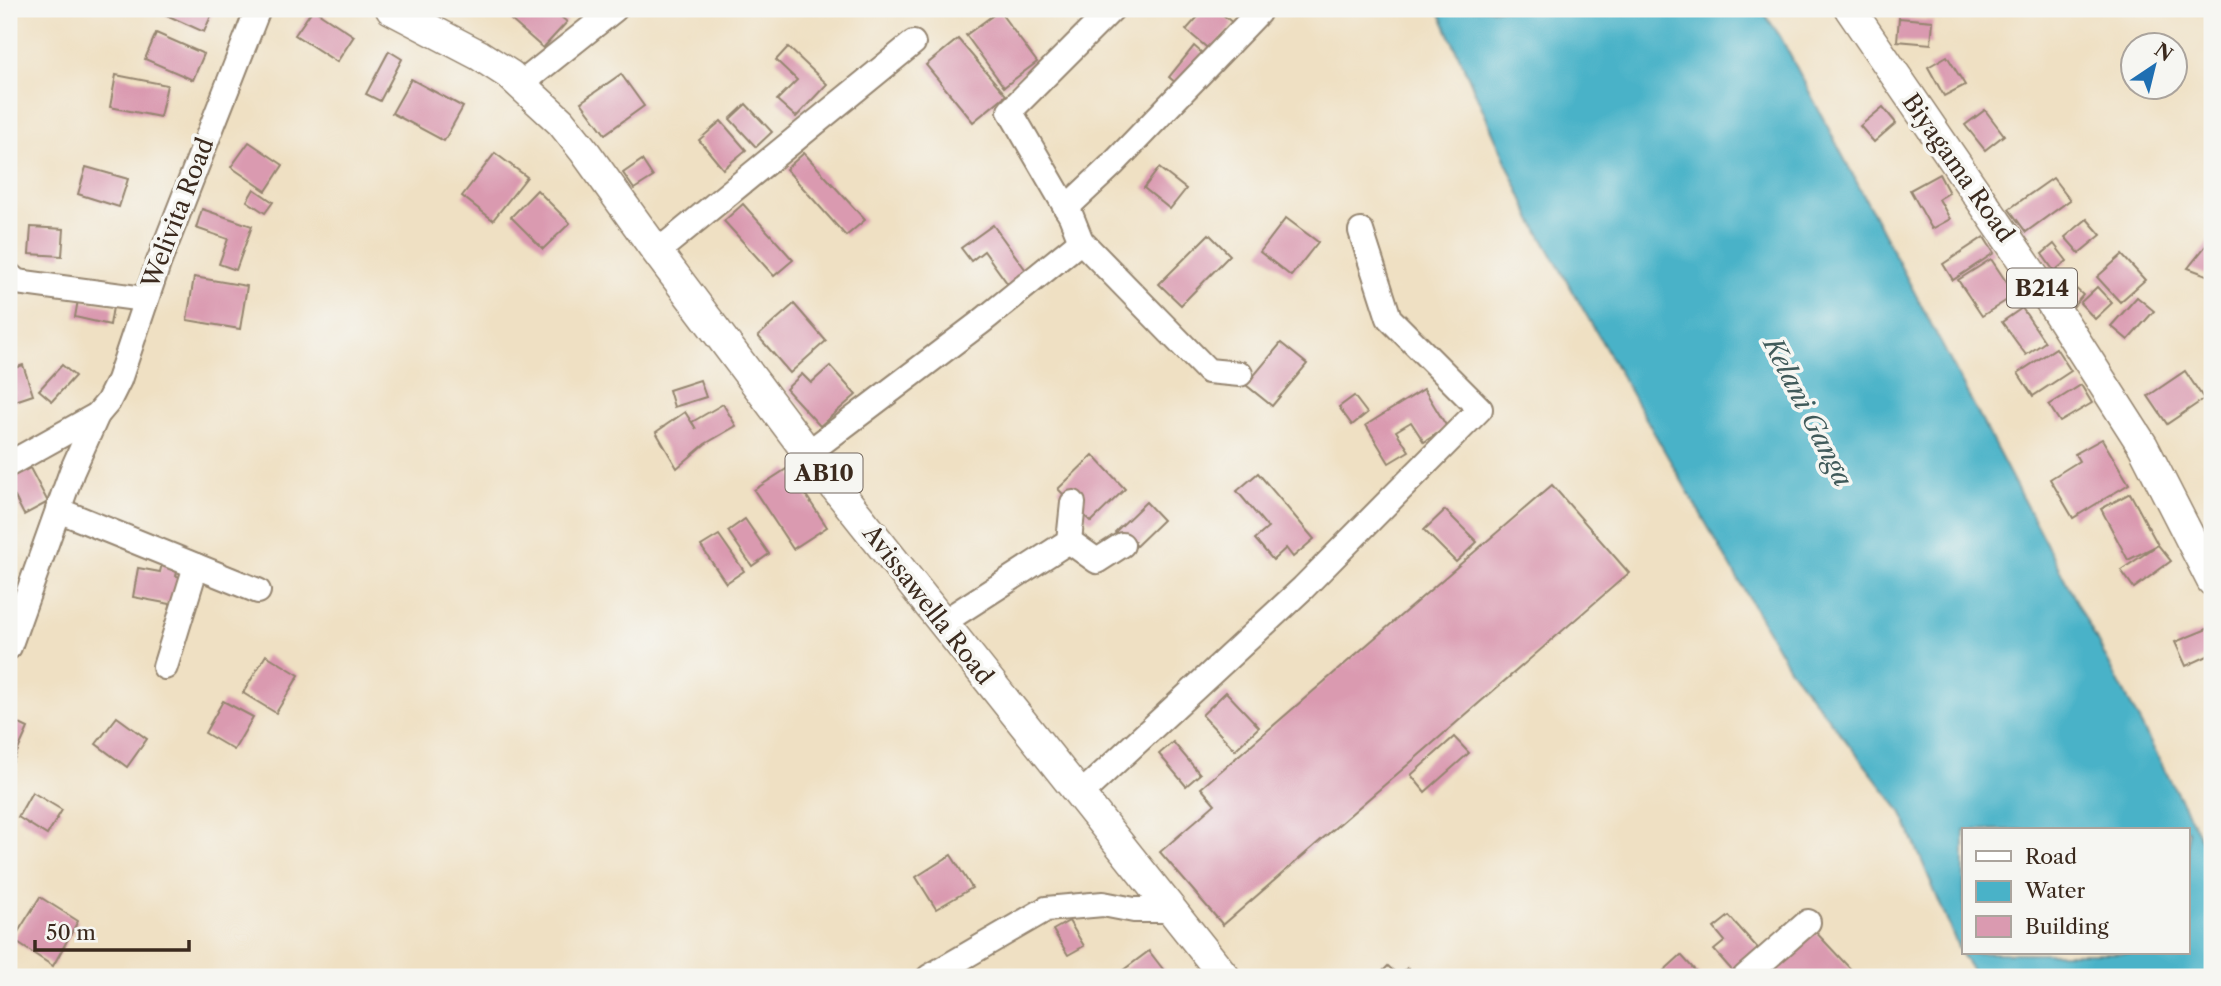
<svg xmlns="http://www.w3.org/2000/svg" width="2221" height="986" viewBox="0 0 2221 986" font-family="'Libre Caslon Text',serif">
<rect width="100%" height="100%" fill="#f6f6f2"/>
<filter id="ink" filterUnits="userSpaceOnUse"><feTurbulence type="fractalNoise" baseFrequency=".0143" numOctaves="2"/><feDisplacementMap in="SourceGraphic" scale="14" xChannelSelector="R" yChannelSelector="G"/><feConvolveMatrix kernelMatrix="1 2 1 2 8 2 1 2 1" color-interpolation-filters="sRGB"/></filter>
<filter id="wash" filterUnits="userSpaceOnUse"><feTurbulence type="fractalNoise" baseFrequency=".00686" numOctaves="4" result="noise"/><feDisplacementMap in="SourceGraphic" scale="28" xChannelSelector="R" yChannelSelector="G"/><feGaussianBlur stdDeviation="1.57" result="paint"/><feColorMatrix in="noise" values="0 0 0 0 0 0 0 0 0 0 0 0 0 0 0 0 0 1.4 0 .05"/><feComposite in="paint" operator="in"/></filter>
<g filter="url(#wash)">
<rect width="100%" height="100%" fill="#efe0c3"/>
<path fill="#49b2c8" stroke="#426e73" stroke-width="2" fill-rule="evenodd" d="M1438,9H1761L1780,36L2212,860V977H1976L1961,954L1901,811L1789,668L1532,220ZM1964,830H2188V953H1964Z"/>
<g id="blocks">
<g fill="#da9ab0">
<path d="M153,9H214L204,32Z"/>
<path d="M313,9L354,36L337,62L295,35Z"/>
<path d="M521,9H552L567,22L543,48L511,20Z"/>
<path d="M1205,9H1216L1234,24L1211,51L1186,30Z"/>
<path d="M999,11L1037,62L1004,87L966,35Z"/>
<path d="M1899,18L1933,21L1931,44L1897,41Z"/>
<path d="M156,33L204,54L193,80L145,59Z"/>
<path d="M958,39L1006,95L973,122L926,65Z"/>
<path d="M1194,46L1209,59L1183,89L1169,77Z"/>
<path d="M788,47L827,84L796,117L777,100L797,80L776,60Z"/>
<path d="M389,51L402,59L380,101L366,94Z"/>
<path d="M1947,56L1965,85L1944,96L1928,67Z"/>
<path d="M621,74L644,106L605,134L581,102Z"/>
<path d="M116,75L167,85L160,117L110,107Z"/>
<path d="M411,79L463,107L444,141L392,113Z"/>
<path d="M746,104L772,132L756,147L730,119Z"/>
<path d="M1883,107L1896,123L1874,142L1860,126Z"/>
<path d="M1985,110L2004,135L1985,150L1965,125Z"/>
<path d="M721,121L746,150L723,169L699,140Z"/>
<path d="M249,142L283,165L266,191L231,167Z"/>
<path d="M495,153L527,177L493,220L462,196Z"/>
<path d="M804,153L865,220L846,236L786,169Z"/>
<path d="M642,160L653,177L634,189L623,173Z"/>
<path d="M86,167L128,179L119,207L78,194Z"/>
<path d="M1159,168L1186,189L1170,209L1144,188Z"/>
<path d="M1939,174L1949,193L1939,199L1950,219L1932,229L1910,190Z"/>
<path d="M2053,178L2070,200L2026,232L2009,209Z"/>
<path d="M254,189L273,202L265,213L247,201Z"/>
<path d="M537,190L570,223L543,249L511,217Z"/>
<path d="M743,204L793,260L774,276L724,221Z"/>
<path d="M202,209L252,226L236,270L219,264L228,239L196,228Z"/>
<path d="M1286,218L1318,242L1291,276L1260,252Z"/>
<path d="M2087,219L2101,235L2079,253L2065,237Z"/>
<path d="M993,225L1028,273L1010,287L984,251L971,261L961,248Z"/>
<path d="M31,227L64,229L62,256L29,254Z"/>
<path d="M1209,234L1230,255L1181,305L1159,284Z"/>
<path d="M1984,237L1994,253L1953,280L1943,264Z"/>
<path d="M2212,238V277L2188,268Z"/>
<path d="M2054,244L2067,261L2054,271L2042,254Z"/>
<path d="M2122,255L2145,280L2120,302L2097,277Z"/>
<path d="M1991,259L2015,295L1982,316L1958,280Z"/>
<path d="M194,277L247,286L240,329L187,320Z"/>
<path d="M2073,286L2083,295L2073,307L2062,297Z"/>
<path d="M2097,287L2112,303L2095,319L2080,303Z"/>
<path d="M2137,297L2154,311L2128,340L2111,326Z"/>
<path d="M78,300L113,307L110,325L75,317Z"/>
<path d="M794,304L826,341L790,373L758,336Z"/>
<path d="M2022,308L2045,342L2026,355L2002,322Z"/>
<path d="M1281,343L1307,364L1272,406L1246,385Z"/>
<path d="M2056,348L2071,371L2033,396L2018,373Z"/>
<path d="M23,365L33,395L9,403V370Z"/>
<path d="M62,365L75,376L52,401L39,390Z"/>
<path d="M830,366L856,395L820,426L786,389L802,374L811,383Z"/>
<path d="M2185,371L2204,399L2167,424L2148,396Z"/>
<path d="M700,380L706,397L674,407L669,390Z"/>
<path d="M2081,385L2092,403L2060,422L2049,405Z"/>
<path d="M1424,389L1447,427L1424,442L1411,422L1396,431L1409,451L1389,463L1366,425Z"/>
<path d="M1354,396L1367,413L1352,425L1339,407Z"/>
<path d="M723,404L736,426L705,444L677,468L656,432L685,412L696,429L692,422Z"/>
<path d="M2102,439L2129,484L2073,518L2050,479L2079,461L2075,454Z"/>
<path d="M1093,455L1125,489L1091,522L1058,489Z"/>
<path d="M805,458L820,482L808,489L794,466Z"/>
<path d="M30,468L48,502L24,515L9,485V478Z"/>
<path d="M788,468L827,527L793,549L754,490Z"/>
<path d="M1258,473L1314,539L1293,557L1286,548L1273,560L1255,539L1268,528L1237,491Z"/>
<path d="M1552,485L1629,573L1223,925L1160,852L1215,804L1201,788Z"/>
<path d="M2130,493L2158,545L2171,561L2134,588L2121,570L2158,545L2128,560L2101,509Z"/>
<path d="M1146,502L1163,520L1132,550L1115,532Z"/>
<path d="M1445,510L1477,542L1456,562L1424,530Z"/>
<path d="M745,519L769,554L752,566L728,531Z"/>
<path d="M719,535L744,571L726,583L701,546Z"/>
<path d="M163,559L179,563L176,576L186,578L181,606L133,597L138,568L160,572Z"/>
<path d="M2212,627V654L2186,666L2175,642Z"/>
<path d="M266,655L299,675L276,713L243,693Z"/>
<path d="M1226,692L1259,727L1235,750L1202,715Z"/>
<path d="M223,701L253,717L234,750L205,733Z"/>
<path d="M117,717L147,739L127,767L96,744Z"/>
<path d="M9,719L28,728L9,770Z"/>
<path d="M1454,737L1469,753L1425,792L1411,775Z"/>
<path d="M1173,742L1200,774L1186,786L1159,754Z"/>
<path d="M32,792L62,810L47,835L18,817Z"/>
<path d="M951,855L972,888L936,909L916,877Z"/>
<path d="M40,897L78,921L53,966L13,940Z"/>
<path d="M1729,916L1763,954L1737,976L1714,950L1725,941L1714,928Z"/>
<path d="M1069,921L1084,946L1068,955L1053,930Z"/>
<path d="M1811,927L1858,977H1757Z"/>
<path d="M1149,951L1169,977H1127L1122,971Z"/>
<path d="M1681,955L1701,977H1661L1659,975Z"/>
<path d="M1388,966L1399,976L1407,968L1416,977H1377Z"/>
</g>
</g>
</g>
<g filter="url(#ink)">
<use href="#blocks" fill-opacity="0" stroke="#958570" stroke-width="2"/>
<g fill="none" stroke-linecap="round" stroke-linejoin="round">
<defs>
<g id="minor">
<path d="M1112,9L1010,111L1071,216L1081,241L1208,371L1240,374"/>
<path d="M521,84L615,9"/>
<path d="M1066,208L1113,164L1258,13"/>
<path d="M657,252L913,43"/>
<path d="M9,275L17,282L144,299"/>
<path d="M808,453L981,322L1081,241"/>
<path d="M9,464L97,415L108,402L119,380L158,264L258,9"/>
<path d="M58,510L258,591"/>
<path d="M1069,541L1097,561L1122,545"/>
<path d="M942,623L1069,541L1073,503"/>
<path d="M9,647L72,471L97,415"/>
<path d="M165,667L196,566"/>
<path d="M1081,794L1303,588L1480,409L1389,318L1361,231"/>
<path d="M929,977L1046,909L1103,904L1134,910H1172"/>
<path d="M1745,977L1808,922"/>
</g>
<g id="major">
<path d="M391,9L479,55L510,75L561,122L585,152L657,252L808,453L1225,977"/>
<path d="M1850,9L2047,296L2143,446L2212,581"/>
</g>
</defs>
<use href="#minor" stroke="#958570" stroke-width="28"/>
<use href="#major" stroke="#958570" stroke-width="33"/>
<use href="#minor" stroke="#fff" stroke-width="24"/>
<use href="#major" stroke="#fff" stroke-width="30"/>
</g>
</g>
<g text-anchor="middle" stroke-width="7" stroke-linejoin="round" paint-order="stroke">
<g fill="#f6f6f2" stroke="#73675e" stroke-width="2">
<rect x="2007" y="268.5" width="70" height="39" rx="5"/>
<rect x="785.5" y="453.5" width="77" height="39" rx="5"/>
</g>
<g font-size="23" font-weight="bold" fill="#3b2a1e">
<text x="2042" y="296">B214</text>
<text x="824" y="481">AB10</text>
</g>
<g font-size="24" fill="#3b2a1e" stroke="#f6f6f2">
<text transform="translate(1958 168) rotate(55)" y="8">Biyagama Road</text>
<text transform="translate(178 213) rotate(-69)" y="8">Welivita Road</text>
<text transform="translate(928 605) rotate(52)" y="8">Avissawella Road</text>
</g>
<g font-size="26" font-style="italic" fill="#405a5a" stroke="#f6f6f2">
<text transform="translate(1808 412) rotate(63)" y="9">Kelani Ganga</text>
</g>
</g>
<rect width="2221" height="986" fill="none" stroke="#f6f6f2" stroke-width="35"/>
<rect x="1962" y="828" width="228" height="126" fill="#f6f6f2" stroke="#aba49d" stroke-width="2"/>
<rect x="1976" y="851" width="35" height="10" fill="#ffffff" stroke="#aba49d" stroke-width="2"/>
<text x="2025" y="864" font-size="21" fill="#3b2a1e">Road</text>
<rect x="1976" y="881" width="35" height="21" fill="#49b2c8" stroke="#aba49d" stroke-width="2"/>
<text x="2025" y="898" font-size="21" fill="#3b2a1e">Water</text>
<rect x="1976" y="916" width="35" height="21" fill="#da9ab0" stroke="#aba49d" stroke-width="2"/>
<text x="2025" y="934" font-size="21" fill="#3b2a1e">Building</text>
<g transform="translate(2154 66) rotate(35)"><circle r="33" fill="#f6f6f2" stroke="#aba49d" stroke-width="2"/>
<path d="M0-5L12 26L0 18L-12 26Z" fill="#1f6fb2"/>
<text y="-10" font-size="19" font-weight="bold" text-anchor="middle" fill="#3b2a1e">N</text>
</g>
<path d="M35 940v10h154v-10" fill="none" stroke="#3b2a1e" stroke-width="3.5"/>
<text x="46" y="940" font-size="21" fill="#3b2a1e" stroke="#f6f6f2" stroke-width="5" paint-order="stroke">50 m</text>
</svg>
